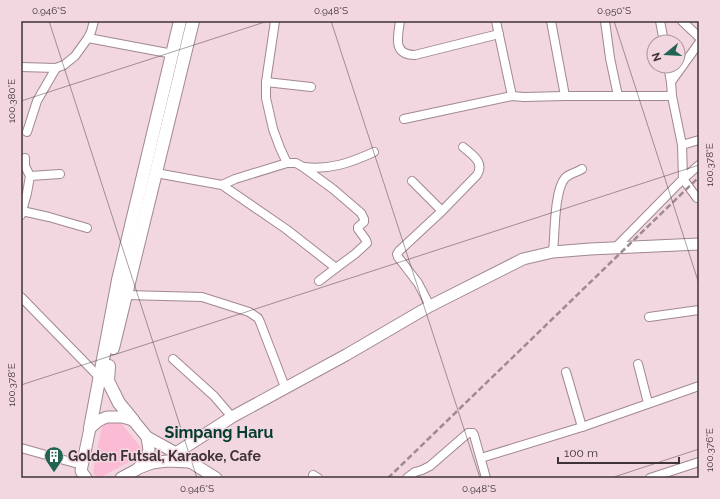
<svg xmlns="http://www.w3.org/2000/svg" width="720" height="499" viewBox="0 0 720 499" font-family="Raleway,sans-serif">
<rect width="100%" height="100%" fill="#f2d6e0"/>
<path fill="#fcbbd5" d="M107,421H118L121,423L142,449V453L138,457L99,478L93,474L95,458L102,427Z"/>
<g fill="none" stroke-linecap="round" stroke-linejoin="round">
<defs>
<g id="street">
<path d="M275,21L266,82V98L273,129L280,148L287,163"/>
<path d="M400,21C398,36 392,55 415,55L499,34"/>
<path d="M496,21L512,96"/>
<path d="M551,21L565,96"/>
<path d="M605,21L610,58L618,96"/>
<path d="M660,21L664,42"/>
<path d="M682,21L699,37"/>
<path d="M88,38L173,54"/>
<path d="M21,67L56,68L64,65L75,56L88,38L91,32L94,21"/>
<path d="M266,82L311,87"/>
<path d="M671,82L699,43"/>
<path d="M404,119L512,96L524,97L565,96H672"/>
<path d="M27,132L37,101L56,68"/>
<path d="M682,145L699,140"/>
<path d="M304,167C330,170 350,163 374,152"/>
<path d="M156,173L222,185L286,229L336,268L355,254L367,243L366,240L358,229V227L364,222V219L361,213L333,189L303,167L296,163H287L235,179L222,185"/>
<path d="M30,176L60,174"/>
<path d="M412,181L442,211"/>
<path d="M697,198L683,179L699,165"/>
<path d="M22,211L49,217L87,228"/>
<path d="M21,215L27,193L30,176L25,166V158"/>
<path d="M616,247L683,179L682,145L672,96L671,82L668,66"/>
<path d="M553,252C555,234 554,191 565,178C570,173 576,173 582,169"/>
<path d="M319,281L336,268"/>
<path d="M126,295L202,297L249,312L258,318L260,322L285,387"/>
<path d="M21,297L100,378L102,379"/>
<path d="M430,306L418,283L398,257L397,254L399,251L442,211L477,175C485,162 472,155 463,147"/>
<path d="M649,317L699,310"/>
<path d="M173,359L214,396L232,417"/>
<path d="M638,364L648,403"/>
<path d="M566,372L582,427"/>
<path d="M21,448L82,465"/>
<path d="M481,458L582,427L699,386"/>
<path d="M313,475L318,478"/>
<path d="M407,478L415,472L422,470L430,466L468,433H473L474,435L486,478"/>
<path d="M650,478L699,462"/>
</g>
<g id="secondary">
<path d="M147,437L176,453L216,478"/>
<path d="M176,453L232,417L346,355L430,306L523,259L553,252L590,249L699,244"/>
<path d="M139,468L152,463L167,461L189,462"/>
<path d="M86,478L81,471L90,428L98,421L102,419L107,417H122L133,420L147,437L149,450L145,462L136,470L121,478"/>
</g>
<g id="primary">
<path d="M113,348L193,21"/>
<path d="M109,366L108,381L119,403L133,420"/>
<path d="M90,428L118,280L180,21"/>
</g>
</defs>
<use href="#street" stroke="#a18891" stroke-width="10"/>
<use href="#secondary" stroke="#a18891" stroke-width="13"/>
<use href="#primary" stroke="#a18891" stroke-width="14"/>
<use href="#street" stroke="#fff" stroke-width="8"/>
<use href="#secondary" stroke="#fff" stroke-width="11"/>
<use href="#primary" stroke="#fff" stroke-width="12"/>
<path stroke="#9e8a91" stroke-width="2.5" stroke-dasharray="6 3" stroke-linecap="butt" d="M388,478L699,177"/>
</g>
<path fill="none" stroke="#3e3337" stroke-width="1" stroke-opacity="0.45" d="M49,21L197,478M331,21L480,478M614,21L699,284M21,101L268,21M21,385L699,165M611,478L699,449"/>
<defs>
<symbol id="building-pin" viewBox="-11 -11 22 30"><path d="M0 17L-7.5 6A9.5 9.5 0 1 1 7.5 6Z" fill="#226453" stroke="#f2d6e0"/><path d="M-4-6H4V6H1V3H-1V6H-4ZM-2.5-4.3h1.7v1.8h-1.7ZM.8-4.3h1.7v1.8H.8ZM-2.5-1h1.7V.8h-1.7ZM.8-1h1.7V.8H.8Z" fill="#fff"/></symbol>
</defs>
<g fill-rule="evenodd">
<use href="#building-pin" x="43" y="445" width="22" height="30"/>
</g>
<g text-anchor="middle" stroke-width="3" stroke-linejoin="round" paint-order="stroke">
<g font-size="14" font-weight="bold" fill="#3e3337" stroke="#f2d6e0" text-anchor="start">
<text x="68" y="461">Golden Futsal, Karaoke, Cafe</text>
</g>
<g font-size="16" font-weight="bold" fill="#023c2f" stroke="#f2d6e0">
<text x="219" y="438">Simpang Haru</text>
</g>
</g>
<rect width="720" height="499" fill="none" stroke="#f2d6e0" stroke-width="44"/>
<g transform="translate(666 54) rotate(252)"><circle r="19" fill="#f2d6e0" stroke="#aa959c"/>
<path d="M0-3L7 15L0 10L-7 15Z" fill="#226453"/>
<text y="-6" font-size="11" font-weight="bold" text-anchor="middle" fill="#3e3337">N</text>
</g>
<path d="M558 457v6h121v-6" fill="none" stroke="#3e3337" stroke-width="2"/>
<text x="564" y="457" font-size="12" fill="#3e3337" stroke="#f2d6e0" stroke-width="3" paint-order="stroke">100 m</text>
<rect x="22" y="22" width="676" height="455" fill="none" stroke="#3e3337" stroke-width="1.5"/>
<g font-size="10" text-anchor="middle" fill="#3e3337">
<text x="49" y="14">0.946°S</text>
<text x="331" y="14">0.948°S</text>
<text x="614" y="14">0.950°S</text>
<text transform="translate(11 101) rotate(-90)" y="4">100.380°E</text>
<text transform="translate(709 165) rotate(-90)" y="4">100.378°E</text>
<text transform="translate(11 385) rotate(-90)" y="4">100.378°E</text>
<text transform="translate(709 450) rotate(-90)" y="4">100.376°E</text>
<text x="197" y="492">0.946°S</text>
<text x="479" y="492">0.948°S</text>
</g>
</svg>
